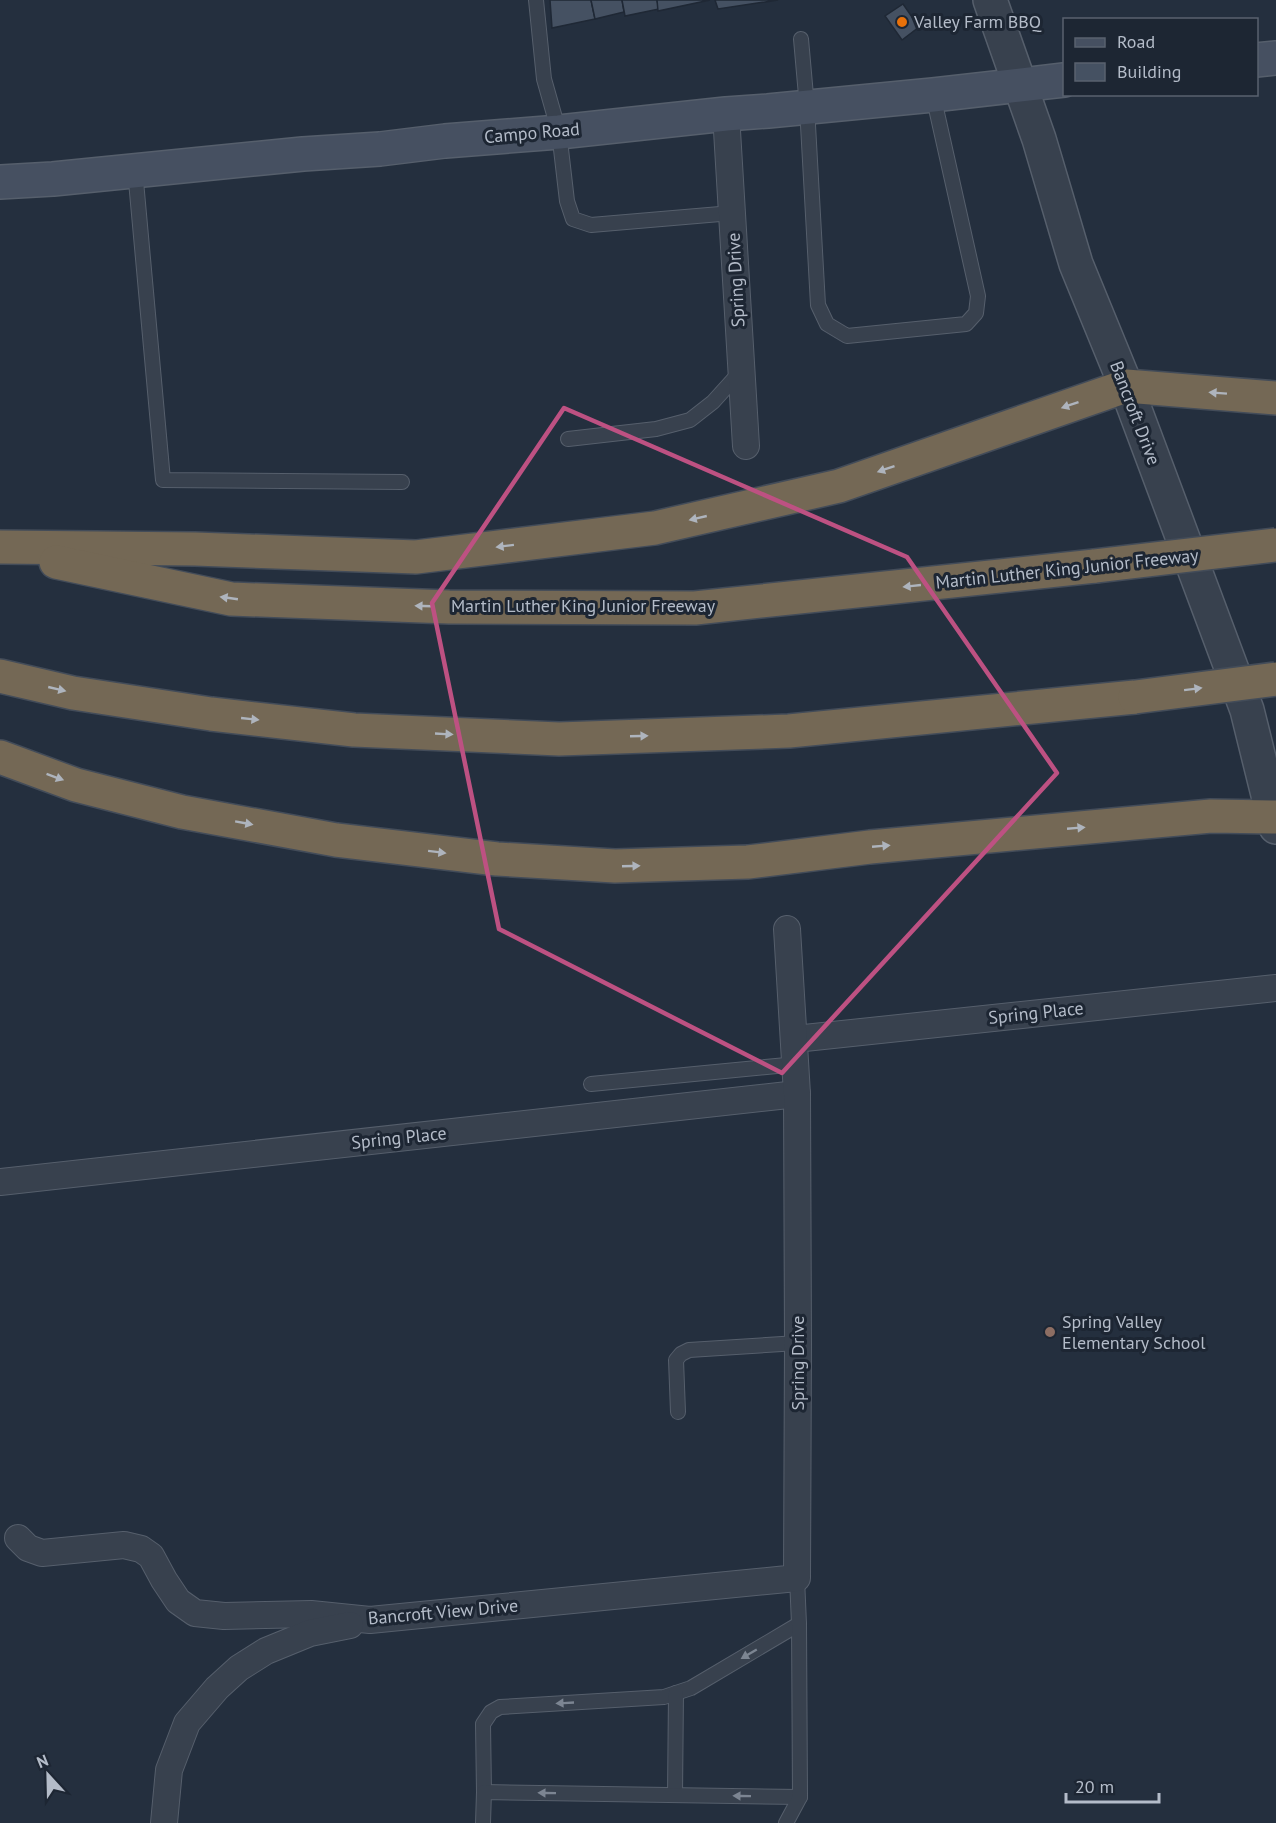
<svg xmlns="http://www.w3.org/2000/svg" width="1276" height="1823" viewBox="0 0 1276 1823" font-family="'PT Sans',sans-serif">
<rect width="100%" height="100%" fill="#242f3e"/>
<g fill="#455162" stroke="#1f2835" stroke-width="1.5">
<path d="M550,0H591L595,19L552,28Z"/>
<path d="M591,0H622L624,12L595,19Z"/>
<path d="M622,0H657L659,9L625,16Z"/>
<path d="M657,0H710L658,11Z"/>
<path d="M715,0H778L718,9Z"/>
<path d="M903,4L919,27L902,40L885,16Z"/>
</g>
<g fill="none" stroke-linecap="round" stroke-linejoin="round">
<defs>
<g id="service">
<path d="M536,0L544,79L559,132L567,201L573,219L591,225L732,213"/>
<path d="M801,39L807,107L818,305L827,324L847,336L966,324L976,313L978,296L933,95"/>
<path d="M135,170L163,480L402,482"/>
<path d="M568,439L656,429L690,420L713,402L741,371"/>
<path d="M591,1084L797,1064"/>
<path d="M678,1412L676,1360L681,1354L689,1350L798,1343"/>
<path d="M484,1792L483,1724L491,1712L500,1707L664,1697L691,1688L799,1624"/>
<path d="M675,1795L676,1693"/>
<path d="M483,1823L484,1792L800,1797"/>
<path d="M786,1823L800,1797L799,1624L797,1578"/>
</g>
<g id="minor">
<path d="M726,114L746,446"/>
<path d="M795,1039L1276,988"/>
<path d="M0,1182L797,1094"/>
<path d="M18,1538L28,1548L42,1553L124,1545L141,1549L151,1556L164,1580L178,1601L195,1613L224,1616L311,1614L370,1620L797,1578L798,1343L797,1094L787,929"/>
<path d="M164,1823L169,1770L187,1723L217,1688L239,1668L266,1651L310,1633L350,1625"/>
</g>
<path id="tertiary" d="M990,0L1039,139L1076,264L1126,386L1247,710L1276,827"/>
<g id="secondary">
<path d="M1256,60L1276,58"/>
<path d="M0,182L53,179L303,154L380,149L445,141L559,132L726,114L768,111L933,95L1064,80"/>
</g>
<g id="motorway">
<path d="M0,547L195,549L416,557L655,528L839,486L1126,386L1276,398"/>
<path d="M56,562L231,599L449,607L695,608L1095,566"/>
<path d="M0,676L73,693L211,714L354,730L559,739L789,731L1135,697"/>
<path d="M0,757L76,785L182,812L336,840L497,859L615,866L748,862L870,847L1211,816L1276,817"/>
</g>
</defs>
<use href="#service" stroke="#565f6c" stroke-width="16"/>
<use href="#minor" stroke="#565f6c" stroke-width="28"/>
<use href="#tertiary" stroke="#565f6c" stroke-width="36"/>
<use href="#secondary" stroke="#565f6c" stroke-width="36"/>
<use href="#motorway" stroke="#434c59" stroke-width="36"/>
<use href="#service" stroke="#38414e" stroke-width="14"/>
<use href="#minor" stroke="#38414e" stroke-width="26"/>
<use href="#tertiary" stroke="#38414e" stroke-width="33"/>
<use href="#secondary" stroke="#465061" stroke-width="33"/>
<use href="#motorway" stroke="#746855" stroke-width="33"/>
<defs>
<g id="motorway-bridge">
<path d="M1095,566L1276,545"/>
<path d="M1135,697L1276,679"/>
</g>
</defs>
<use href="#motorway-bridge" stroke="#434c59" stroke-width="36" stroke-linecap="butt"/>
<use href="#motorway-bridge" stroke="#746855" stroke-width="33"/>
</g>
<defs><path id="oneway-solid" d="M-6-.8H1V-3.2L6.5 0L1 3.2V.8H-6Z" transform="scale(1.5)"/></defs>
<g fill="#aeb4bd">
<use href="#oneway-solid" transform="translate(1218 393) rotate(-176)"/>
<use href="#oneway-solid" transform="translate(1070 405) rotate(161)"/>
<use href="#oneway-solid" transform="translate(886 469) rotate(161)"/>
<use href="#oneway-solid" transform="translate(698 518) rotate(167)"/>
<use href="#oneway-solid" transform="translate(505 546) rotate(173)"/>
<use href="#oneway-solid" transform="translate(912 586) rotate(174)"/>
<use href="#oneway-solid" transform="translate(229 598) rotate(-172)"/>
<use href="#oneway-solid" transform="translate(424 606) rotate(-178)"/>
<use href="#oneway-solid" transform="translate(57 689) rotate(13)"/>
<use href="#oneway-solid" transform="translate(1193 689) rotate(-7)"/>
<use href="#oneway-solid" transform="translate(250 719) rotate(6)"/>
<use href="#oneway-solid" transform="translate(444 734) rotate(3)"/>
<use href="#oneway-solid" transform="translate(639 736) rotate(-2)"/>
<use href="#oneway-solid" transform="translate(55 777) rotate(20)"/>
<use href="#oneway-solid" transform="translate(244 823) rotate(10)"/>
<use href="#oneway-solid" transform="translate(1076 828) rotate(-5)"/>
<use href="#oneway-solid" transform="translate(881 846) rotate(-5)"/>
<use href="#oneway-solid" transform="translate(437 852) rotate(7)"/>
<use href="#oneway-solid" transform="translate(631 866) rotate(-2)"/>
</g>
<g fill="#7c8592">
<use href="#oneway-solid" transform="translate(749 1654) rotate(150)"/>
<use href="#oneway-solid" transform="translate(565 1703) rotate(177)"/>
<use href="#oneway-solid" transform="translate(547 1793) rotate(-179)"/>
<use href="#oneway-solid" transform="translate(742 1796) rotate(-179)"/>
</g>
<path fill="none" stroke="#bd5182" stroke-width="4.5" stroke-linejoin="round" d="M564,408L907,557L1057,773L782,1073L499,929L432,603Z"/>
<circle fill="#e8710a" stroke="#1d2633" stroke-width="2" cx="902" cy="22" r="6"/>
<circle fill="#8d6e63" stroke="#1d2633" stroke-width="2" cx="1050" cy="1332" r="6"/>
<g text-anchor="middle" stroke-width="6" stroke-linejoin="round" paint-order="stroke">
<g font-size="18" fill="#b4bcc9" stroke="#1d2633" text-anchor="start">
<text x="914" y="28">Valley Farm BBQ</text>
<text x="1062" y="1328">Spring Valley<tspan x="1062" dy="21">Elementary School</tspan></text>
</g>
<g font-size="18" fill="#b4bcc9" stroke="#1d2633">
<text transform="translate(532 133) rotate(-5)" y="6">Campo Road</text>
<text transform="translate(736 280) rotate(-93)" y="6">Spring Drive</text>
<text transform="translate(1135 413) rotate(69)" y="6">Bancroft Drive</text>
<text transform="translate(1067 569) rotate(-6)" y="6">Martin Luther King Junior Freeway</text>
<text x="583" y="612">Martin Luther King Junior Freeway</text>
<text transform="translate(1036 1013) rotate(-6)" y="6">Spring Place</text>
<text transform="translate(399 1138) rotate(-6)" y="6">Spring Place</text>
<text transform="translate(798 1363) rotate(-90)" y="6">Spring Drive</text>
<text transform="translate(443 1612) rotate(-5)" y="6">Bancroft View Drive</text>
</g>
</g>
<rect x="1063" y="18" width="195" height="78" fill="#1d2633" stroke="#59626f" stroke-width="1.5"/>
<rect x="1075" y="38" width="30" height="9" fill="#465061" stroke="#59626f" stroke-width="1.5"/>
<text x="1117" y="48" font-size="18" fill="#b4bcc9">Road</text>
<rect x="1075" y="63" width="30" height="18" fill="#455162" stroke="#59626f" stroke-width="1.5"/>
<text x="1117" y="78" font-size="18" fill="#b4bcc9">Building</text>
<g transform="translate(48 1775) rotate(338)" stroke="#1d2633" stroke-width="4.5" paint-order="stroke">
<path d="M0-4.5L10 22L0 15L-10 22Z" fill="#b4bcc9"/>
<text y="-9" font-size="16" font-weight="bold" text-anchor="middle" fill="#b4bcc9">N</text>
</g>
<path d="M1066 1793v9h93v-9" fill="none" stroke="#b4bcc9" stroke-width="3"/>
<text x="1075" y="1793" font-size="18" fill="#b4bcc9" stroke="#1d2633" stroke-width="4.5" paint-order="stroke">20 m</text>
</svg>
